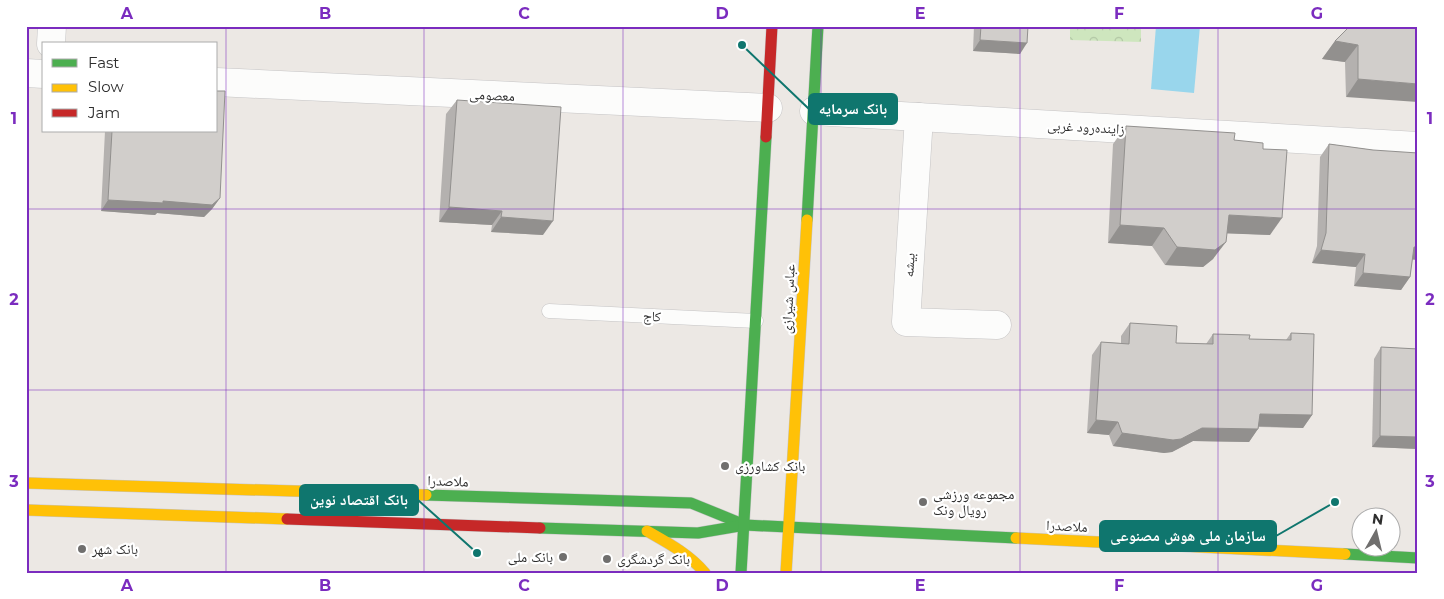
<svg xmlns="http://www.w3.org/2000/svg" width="1444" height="599" viewBox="0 0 1444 599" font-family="Montserrat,'Noto Naskh Arabic',sans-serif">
<defs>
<pattern id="park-crowns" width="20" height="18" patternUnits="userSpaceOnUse" patternTransform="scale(1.25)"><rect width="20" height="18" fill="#cee6be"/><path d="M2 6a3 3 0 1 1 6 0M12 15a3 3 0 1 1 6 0" fill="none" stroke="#b1c6a4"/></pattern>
</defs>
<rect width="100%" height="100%" fill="#ece8e4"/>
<path fill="url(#park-crowns)" d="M1070,26H1141V42L1070,40Z"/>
<path fill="#99d6ec" d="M1156,26H1200L1194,93L1151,89Z"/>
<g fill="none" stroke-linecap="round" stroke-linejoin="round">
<defs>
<path id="lane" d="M549,311L756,321"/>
<g id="street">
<path d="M51,44L52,26"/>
<path d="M26,73L44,74"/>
<path d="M216,82L768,108"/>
<path d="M814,111L1418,146"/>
<path d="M919,117L906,322L997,325"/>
</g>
<g id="fast">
<path d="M807,220L818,26"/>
<path d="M426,495L691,503L745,525"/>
<path d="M540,528L698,533L745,525L1016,538"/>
<path d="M1345,554L1418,558"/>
<path d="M741,573L766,137"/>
</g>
<g id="slow">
<path d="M26,483L426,495"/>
<path d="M26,510L287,519"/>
<path d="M647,531C668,543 689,554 705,573"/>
<path d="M1016,538L1345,554"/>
<path d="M786,573L807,220"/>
</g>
<g id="jam">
<path d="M766,137L772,26"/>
<path d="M287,519L540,528"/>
</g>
</defs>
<use href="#lane" stroke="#c5c4c5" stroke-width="15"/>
<use href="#street" stroke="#c5c4c5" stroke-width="29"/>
<use href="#fast" stroke="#c5c4c5" stroke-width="12"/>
<use href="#slow" stroke="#c5c4c5" stroke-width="12"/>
<use href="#jam" stroke="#c5c4c5" stroke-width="12"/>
<use href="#lane" stroke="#fcfcfb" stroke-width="14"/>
<use href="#street" stroke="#fcfcfb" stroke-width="28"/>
<use href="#fast" stroke="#4caf50" stroke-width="11"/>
<use href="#slow" stroke="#ffc107" stroke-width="11"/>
<use href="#jam" stroke="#c62828" stroke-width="11"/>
</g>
<g fill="#b4b1af">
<path d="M974,26H1028L1020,54L973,51Z"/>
<path d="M1418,26L1346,97L1345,62L1322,59L1335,41Z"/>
<path d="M457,100L543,235L491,232L492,225L439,222L446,114Z"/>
<path d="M1126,126L1234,140L1263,149L1270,235L1227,233L1213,259L1203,267L1165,265L1152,246L1108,243L1113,144Z"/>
<path d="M105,131H216L220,198L212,209L204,217L157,213L155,215L101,211Z"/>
<path d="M1329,144L1373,150L1412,260L1410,277L1401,290L1354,286L1356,267L1312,263L1317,246L1320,157Z"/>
<path d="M1130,323L1176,343L1206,344L1213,334L1249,339L1286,340L1291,333L1312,415L1303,428L1259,427L1249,442L1193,441L1172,452L1164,453L1113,446L1109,435L1087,433L1092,355L1101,342L1121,343V336Z"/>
<path d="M1381,347L1418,349V449L1372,447L1374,359Z"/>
</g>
<g fill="#92908e">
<path d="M980,40L1027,43L1020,54L973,51Z"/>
<path d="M1335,41L1358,45L1345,62L1322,59Z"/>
<path d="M1358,79L1418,84V102L1346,97Z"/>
<path d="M220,198L212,209L204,217L157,213L155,215L101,211L108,200L163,201Z"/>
<path d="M449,207L502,211L492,225L439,222Z"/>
<path d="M1229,215L1282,218L1270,235L1216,233Z"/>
<path d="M501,217L553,221L543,235L491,232Z"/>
<path d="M1120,225L1164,228L1152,246L1108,243Z"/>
<path d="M1226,242L1213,259L1203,267L1165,265L1177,247Z"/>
<path d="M1414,247H1418V260L1405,259Z"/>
<path d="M1321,250L1365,254L1356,267L1312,263Z"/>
<path d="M1363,273L1410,277L1401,290L1354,286Z"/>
<path d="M1260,414L1312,415L1303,428L1251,426Z"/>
<path d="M1096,420L1118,422L1109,435L1087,433Z"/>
<path d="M1202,428L1258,429L1249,442L1193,441L1172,452L1164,453L1113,446L1122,433Z"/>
<path d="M1380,436L1418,437V449L1372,447Z"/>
</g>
<g fill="#d1cecb" stroke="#92908e">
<path d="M981,26H1028L1027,43L980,40Z"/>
<path d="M1350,26H1418V84L1358,79V45L1335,41Z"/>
<path d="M216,91H225L220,198L212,205L163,201V203L108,200L112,131H216Z"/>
<path d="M457,100L561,107L553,221L501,217L502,211L449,207Z"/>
<path d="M1126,126L1235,133L1234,140L1263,143V149L1287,150L1282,218L1229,215L1226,242L1215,250L1177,247L1164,228L1120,225Z"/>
<path d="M1329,144L1373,150L1418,153V247H1414L1410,277L1363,273L1365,254L1321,250L1326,233Z"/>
<path d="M1130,323L1177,326L1176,343L1213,344V334L1250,335L1249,339L1291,340V333L1314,334L1312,415L1260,414L1258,429L1202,428L1181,439L1173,440L1122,433L1118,422L1096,420L1101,342L1129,344Z"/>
<path d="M1381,347L1418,349V437L1380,436Z"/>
</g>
<path fill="none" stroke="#7b2cbf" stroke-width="1" stroke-opacity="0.55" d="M226,26V573M424,26V573M623,26V573M821,26V573M1020,26V573M1218,26V573M26,209H1418M26,390H1418"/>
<g fill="#706f6e" stroke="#fff" stroke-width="2">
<circle cx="725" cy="466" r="5"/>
<circle cx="923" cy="502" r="5"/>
<circle cx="82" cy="549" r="5"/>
<circle cx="563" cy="557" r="5"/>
<circle cx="607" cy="559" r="5"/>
</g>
<g text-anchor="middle" stroke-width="4.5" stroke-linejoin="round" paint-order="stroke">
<g font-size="14" fill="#2e2e2e" stroke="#fff">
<text transform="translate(492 95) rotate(3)" y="5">معصومی</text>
<text transform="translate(1086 127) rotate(3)" y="5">زاینده‌رود غربی</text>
<text transform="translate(909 265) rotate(-86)" y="5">بیشه</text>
<text transform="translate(788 299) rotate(-87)" y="5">عباس شیرازی</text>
<text transform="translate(652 316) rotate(3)" y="5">کاج</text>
<text transform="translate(448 481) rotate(2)" y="5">ملاصدرا</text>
<text transform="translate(1067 526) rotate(3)" y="5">ملاصدرا</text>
</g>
<g font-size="14" fill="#2e2e2e" stroke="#fff" text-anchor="start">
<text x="735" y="471">بانک کشاورزی</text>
<text x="933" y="499">مجموعه ورزشی<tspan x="933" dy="16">رویال ونک</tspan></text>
<text x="92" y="554">بانک شهر</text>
<text x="553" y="562" text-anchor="end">بانک ملی</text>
<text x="617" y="564">بانک گردشگری</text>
</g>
</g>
<path fill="none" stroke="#0f766e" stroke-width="2" d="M742 45L809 109M477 553L418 500M1335 502L1276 536"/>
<g fill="#0f766e" stroke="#fff" stroke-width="2">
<circle cx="742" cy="45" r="5"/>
<circle cx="477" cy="553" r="5"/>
<circle cx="1335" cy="502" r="5"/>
</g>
<g fill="#0f766e" stroke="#0f766e" stroke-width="2">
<rect x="809" y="94" width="88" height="30" rx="5"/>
<rect x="300" y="485" width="118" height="30" rx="5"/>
<rect x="1100" y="521" width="176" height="30" rx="5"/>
</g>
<g font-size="15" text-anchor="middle" font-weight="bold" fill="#fff">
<text x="853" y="114">بانک سرمایه</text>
<text x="359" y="505">بانک اقتصاد نوین</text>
<text x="1188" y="541">سازمان ملی هوش مصنوعی</text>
</g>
<rect width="1444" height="599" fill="none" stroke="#ffffff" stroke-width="55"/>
<rect x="42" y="42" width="175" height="90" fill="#ffffff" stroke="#ababab"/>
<rect x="52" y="59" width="25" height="8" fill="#4caf50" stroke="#ababab"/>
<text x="88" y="68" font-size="15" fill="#2e2e2e">Fast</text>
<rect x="52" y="84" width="25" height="8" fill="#ffc107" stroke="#ababab"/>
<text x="88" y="92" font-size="15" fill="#2e2e2e">Slow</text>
<rect x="52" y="109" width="25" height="8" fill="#c62828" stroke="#ababab"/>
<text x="88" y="118" font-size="15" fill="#2e2e2e">Jam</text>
<g transform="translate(1376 532) rotate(8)"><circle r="24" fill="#ffffff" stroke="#ababab"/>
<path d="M0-4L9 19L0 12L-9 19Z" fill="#706f6e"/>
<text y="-8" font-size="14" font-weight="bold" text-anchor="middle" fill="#2e2e2e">N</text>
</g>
<rect x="28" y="28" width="1388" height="544" fill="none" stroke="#7b2cbf" stroke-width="2"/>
<g font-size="16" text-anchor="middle" font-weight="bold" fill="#7b2cbf">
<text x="127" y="19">A</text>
<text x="325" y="19">B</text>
<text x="524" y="19">C</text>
<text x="722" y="19">D</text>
<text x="920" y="19">E</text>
<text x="1119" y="19">F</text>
<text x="1317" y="19">G</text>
<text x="14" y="124">1</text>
<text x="1430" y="124">1</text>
<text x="14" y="305">2</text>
<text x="1430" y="305">2</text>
<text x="14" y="487">3</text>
<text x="1430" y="487">3</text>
<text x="127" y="591">A</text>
<text x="325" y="591">B</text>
<text x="524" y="591">C</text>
<text x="722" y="591">D</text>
<text x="920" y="591">E</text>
<text x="1119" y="591">F</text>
<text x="1317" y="591">G</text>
</g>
</svg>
